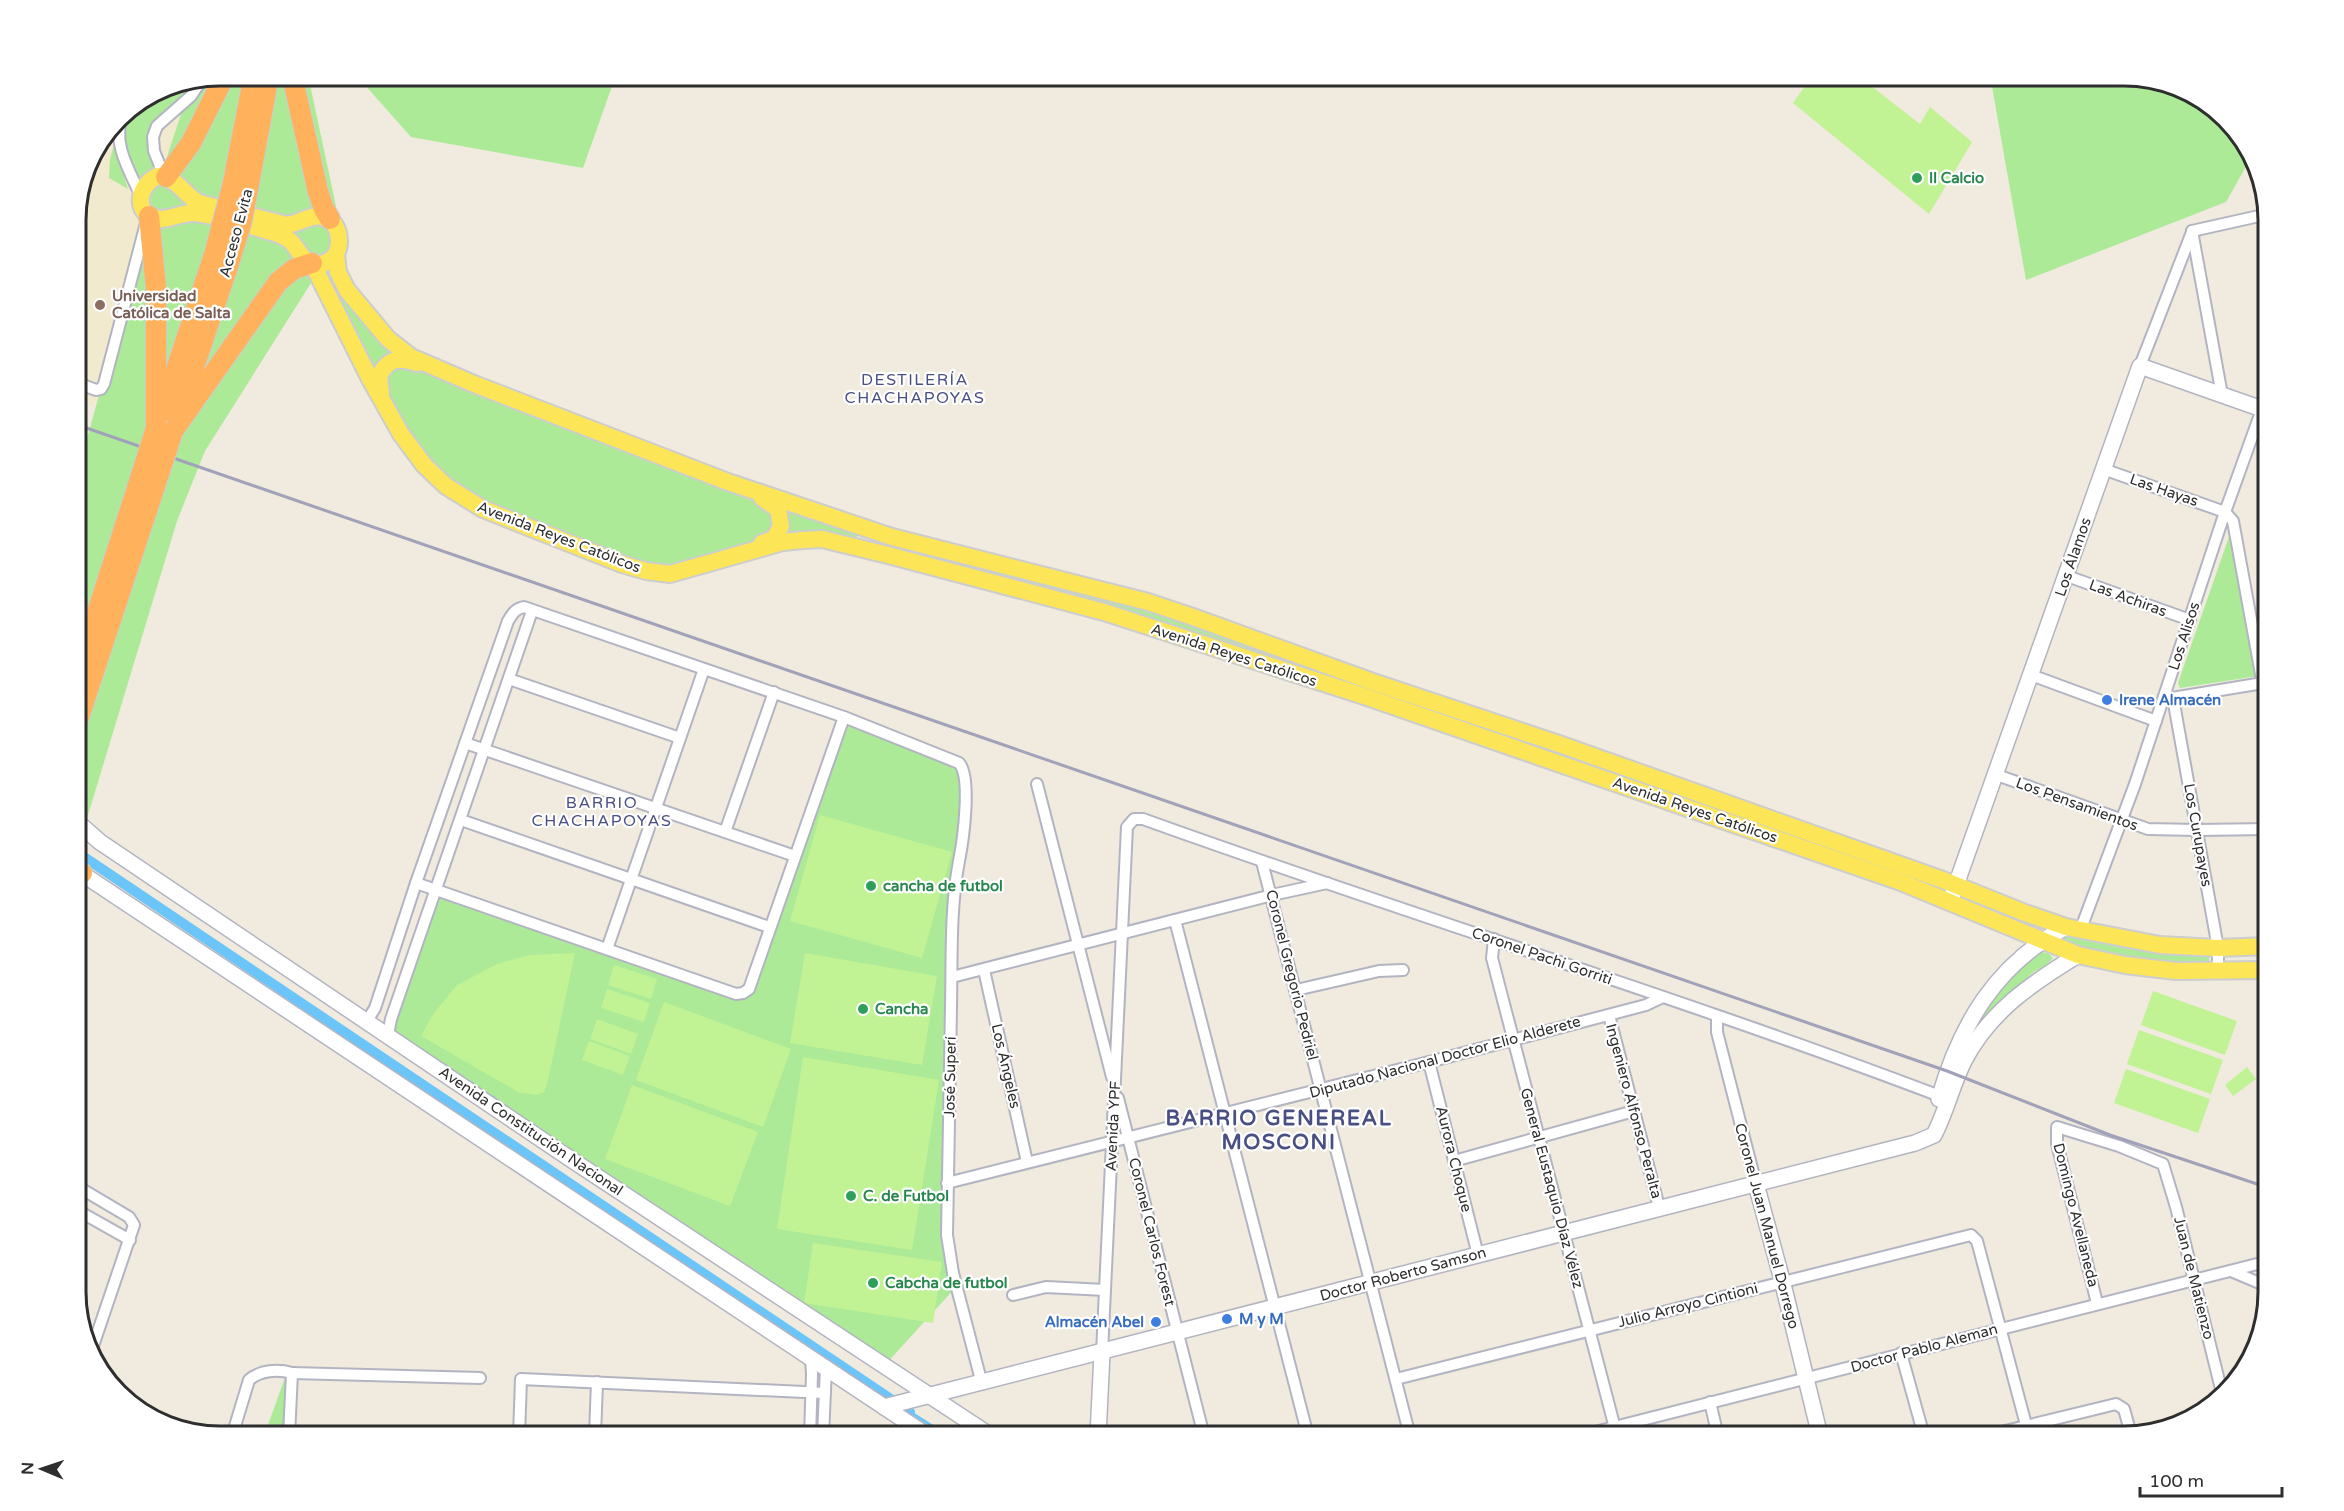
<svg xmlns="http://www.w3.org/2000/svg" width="2344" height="1511" viewBox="0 0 2344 1511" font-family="'Varela Round',sans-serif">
<rect width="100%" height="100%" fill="#f0eadf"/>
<path fill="#f2eace" d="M191,81L94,406L75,400V210L90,156L118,117L165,86Z"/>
<g fill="#acea98">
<path d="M220,75H308L337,211L330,229L333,245L325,254L321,256L311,283L205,451L177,521L75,858V483L148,215L146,197L159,181L183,108L148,139V147L156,168L146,172L140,178C135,166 126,152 124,139C121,114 144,95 164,86C180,79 202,78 220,75Z"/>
<path d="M356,75H616L583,168L411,137Z"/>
<path d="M1990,75H2125L2204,99L2250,148L2252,156L2226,202L2026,280Z"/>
<path d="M114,145L128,189L109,178L110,159Z"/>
<path d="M326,275H331C344,296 357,314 373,332C380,340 383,347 392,353L374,375Z"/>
<path d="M391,365L419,370L439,379L713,482C732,496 756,499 775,513L769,538L717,551L682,564H651L635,561L488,504L453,483L426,459L391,403L382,379Z"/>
<path d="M785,510L857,533V536L856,539L794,532L786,535Z"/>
<path d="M2230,534L2258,676L2180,688L2178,683Z"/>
<path d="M887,543L1145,610L1338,675L1335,682L1164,623L885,548Z"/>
<path d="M844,717L963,767L957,880L947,1230L956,1287L884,1366L388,1035L436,890L740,994L749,989Z"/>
<path d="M2065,936L2136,950L2209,957V966L2167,965L2063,946L2059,940Z"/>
<path d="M2041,952L2048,953L2053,958C2047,966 2037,969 2030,975C2009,993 1991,1014 1973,1034L1971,1033L1994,995L2033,956Z"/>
<path d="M287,1372L289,1436H264Z"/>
</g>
<g fill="#c1f294">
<path d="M1813,75H1857L1920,124L1930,107L1972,142L1929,214L1793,103Z"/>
<path d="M820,815L952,852L922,958L790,921Z"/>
<path d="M575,953L548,1080L544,1092L537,1095L520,1093L421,1036L434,1013L457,985L497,964L529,955Z"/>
<path d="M805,953L937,976L922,1065L790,1043Z"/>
<path d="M614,965L657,979L651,999L608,985Z"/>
<path d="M607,989L650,1003L644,1022L601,1008Z"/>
<path d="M2153,991L2237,1021L2225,1055L2141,1025Z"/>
<path d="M664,1002L791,1049L763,1127L636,1080Z"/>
<path d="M597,1019L638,1034L631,1054L590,1039Z"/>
<path d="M2139,1030L2223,1060L2211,1094L2127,1064Z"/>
<path d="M589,1041L630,1056L623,1075L582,1060Z"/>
<path d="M803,1057L939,1080L912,1250L777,1229Z"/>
<path d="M2247,1067L2256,1079L2233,1096L2225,1085Z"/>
<path d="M2126,1069L2210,1099L2198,1133L2114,1103Z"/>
<path d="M632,1085L758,1132L730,1206L605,1159Z"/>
<path d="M813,1243L942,1262L933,1323L804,1303Z"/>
</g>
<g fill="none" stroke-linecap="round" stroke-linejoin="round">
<path stroke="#6cc5f9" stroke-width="3" d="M910,1412L948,1436"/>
<path stroke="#6cc5f9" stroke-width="10" d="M81,855L910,1412"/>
<defs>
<g id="street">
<path d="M123,114C111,142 129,170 141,196"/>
<path d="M164,176L154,151L153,137L157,126L191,96L203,78"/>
<path d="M2192,231L2222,395"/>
<path d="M2192,231L2268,214"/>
<path d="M2140,366L2192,232"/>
<path d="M75,382L96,390L101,389L104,384L145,227"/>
<path d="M2103,469L2225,512L2233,521L2269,718"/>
<path d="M2067,576L2190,620"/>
<path d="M2031,675L2156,721"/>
<path d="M509,679L680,738"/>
<path d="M2173,698L2218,948V972"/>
<path d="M2166,699L2269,682"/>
<path d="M465,743L795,856"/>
<path d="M1994,774L2148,829L2197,830L2269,829"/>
<path d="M1037,784L1112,1077"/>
<path d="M461,820L769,927"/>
<path d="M725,832L774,692"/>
<path d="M1262,862L1410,1436"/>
<path d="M416,883L736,994L743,993L749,989L844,717"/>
<path d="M1175,920L1308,1436"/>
<path d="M2080,931L2135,784L2225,512L2262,409"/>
<path d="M1494,939L1492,958L1617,1436"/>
<path d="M607,949L704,669"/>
<path d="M984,970L1027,1162"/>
<path d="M952,977L1272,895L1327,883"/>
<path d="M1296,990L1379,971L1403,970"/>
<path d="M1609,1015L1659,1207"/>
<path d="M1717,1016V1032L1756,1184"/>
<path d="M367,1021L375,1008L416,883L508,621C513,613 515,609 524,607L844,717L959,763C972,777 963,841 959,861C950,908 952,959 951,1007C950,1083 948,1159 947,1235L953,1273L982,1384"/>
<path d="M388,1035L391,1019L532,611"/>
<path d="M1429,1062L1478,1255"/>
<path d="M1118,1098L1204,1436"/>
<path d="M2265,1127L2269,1126"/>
<path d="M1454,1161L1634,1111"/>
<path d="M947,1183L1429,1062L1646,1005L1663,997"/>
<path d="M75,1185L129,1217L134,1225L91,1352"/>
<path d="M75,1209L130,1240"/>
<path d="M2231,1271L2269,1287"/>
<path d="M1013,1295L1046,1287L1105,1290"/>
<path d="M2097,1303L2057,1144V1127L2119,1146L2163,1164L2176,1207L2222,1393"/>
<path d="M1102,1353L1127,827L1134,819H1143C1409,915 1680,997 1945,1098"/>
<path d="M1901,1353L1924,1436"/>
<path d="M292,1373L480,1378"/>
<path d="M1396,1379L1971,1235L1977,1241L2029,1436"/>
<path d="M1710,1402L1718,1436"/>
<path d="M232,1436L249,1380C260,1370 278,1369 292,1373L289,1436"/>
<path d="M519,1436L521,1379L825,1393"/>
<path d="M595,1436L597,1382"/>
<path d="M810,1436L812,1374L811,1359"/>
<path d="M823,1436L826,1368"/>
<path d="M1579,1436L2269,1261"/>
<path d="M1985,1436L2116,1404L2124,1409L2131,1434"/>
</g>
<g id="secondary">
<path d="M75,820L100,842L575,1162L991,1436"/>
<path d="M75,869L928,1436"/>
<path d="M1950,902L2140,366L2262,409L2269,408"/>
<path d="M1939,1099C1960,1025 1996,964 2066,927"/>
<path d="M1756,1184L1782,1280L1820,1436"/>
<path d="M884,1407L1915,1143L1934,1135C1946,1112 1952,1085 1964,1061C1989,1012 2032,983 2078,955"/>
<path d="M1098,1436L1102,1353"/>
</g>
<g id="primary">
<path d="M158,176C176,176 184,195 199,203L287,225C305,222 310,212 330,219C344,232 343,263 318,264C301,264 299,247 288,239C283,236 276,233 271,232C248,225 217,215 194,213C181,212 167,222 154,218C132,210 140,183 158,176Z"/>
<path d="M336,254L338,272L347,290L388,339L411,357L474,384L728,482L892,537L1148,602L1193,617L1373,682L1559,744L1943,880L2025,913L2066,927L2160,945L2218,948L2269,946"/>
<path d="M312,263L369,377L401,434L424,465L446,486L483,509L622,564L646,571L670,574L783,542L803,540L822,539L888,555L1104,612L1367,697L1901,882L2078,955L2125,965L2176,971L2269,970"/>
<path d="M381,393L379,376C388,358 399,357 417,363"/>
<path d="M762,543L774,539L781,526L778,509L762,498"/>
</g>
<g id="highway">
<path d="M292,75L318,192L324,209L330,219"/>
<path d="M166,177L191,143L225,75"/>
<path d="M233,183L254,75"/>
<path d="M249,184L269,75"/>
<path d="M149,216L156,288V428"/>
<path d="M180,409L229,263"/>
<path d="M162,412L214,255"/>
<path d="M173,431L278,282L294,269L312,263"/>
<path d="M75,681L138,485"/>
<path d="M75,729L154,489"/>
<path d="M75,872L82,873"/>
</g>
</defs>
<use href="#street" stroke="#b3b4c2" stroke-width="14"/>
<use href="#secondary" stroke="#b3b4c2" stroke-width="18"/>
<use href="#primary" stroke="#cdcdcd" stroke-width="20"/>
<use href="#highway" stroke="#cdcdcd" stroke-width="22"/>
<use href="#street" stroke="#fff" stroke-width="10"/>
<use href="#secondary" stroke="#fff" stroke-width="15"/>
<use href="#primary" stroke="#fce658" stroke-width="16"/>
<use href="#highway" stroke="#ffb25b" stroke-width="20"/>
<path stroke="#a1a2b9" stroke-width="3" d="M75,424L1947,1071L2110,1135L2269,1188"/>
<defs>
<g id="highway-bridge">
<path d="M214,255L233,183"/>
<path d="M229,263L241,224L249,184"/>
<path d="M138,485L156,428"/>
<path d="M154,489L173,431"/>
</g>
</defs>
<use href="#highway-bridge" stroke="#cdcdcd" stroke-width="22" stroke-linecap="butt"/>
<use href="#highway-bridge" stroke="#ffb25b" stroke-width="20"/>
</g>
<g fill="#2e9e5b" stroke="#fff" stroke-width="2">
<circle cx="1917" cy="178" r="6"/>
<circle cx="871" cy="886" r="6"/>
<circle cx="863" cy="1009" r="6"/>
<circle cx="851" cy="1196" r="6"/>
<circle cx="873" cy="1283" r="6"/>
</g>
<circle fill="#8d6e63" stroke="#fff" stroke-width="2" cx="100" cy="305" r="6"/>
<g fill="#3f7fe0" stroke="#fff" stroke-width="2">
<circle cx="2107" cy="700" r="6"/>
<circle cx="1227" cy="1319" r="6"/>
<circle cx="1156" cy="1322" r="6"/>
</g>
<g text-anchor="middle" stroke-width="4.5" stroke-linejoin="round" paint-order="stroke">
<g font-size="15" font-weight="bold" fill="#27864d" stroke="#fff" text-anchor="start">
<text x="1929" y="183">Il Calcio</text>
<text x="883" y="891">cancha de futbol</text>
<text x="875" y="1014">Cancha</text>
<text x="863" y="1201">C. de Futbol</text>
<text x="885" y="1288">Cabcha de futbol</text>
</g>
<g font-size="15" fill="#2e2e2e" stroke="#fff">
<text transform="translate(236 233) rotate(-75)" y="5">Acceso Evita</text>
<text transform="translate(2164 490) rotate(19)" y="5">Las Hayas</text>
<text transform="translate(559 537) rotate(21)" y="5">Avenida Reyes Católicos</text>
<text transform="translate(2073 557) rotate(-71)" y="5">Los Álamos</text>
<text transform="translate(2128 598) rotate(20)" y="5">Las Achiras</text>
<text transform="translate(2184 636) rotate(-72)" y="5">Los Alisos</text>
<text transform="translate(1234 655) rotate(18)" y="5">Avenida Reyes Católicos</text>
<text transform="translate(2077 804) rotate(20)" y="5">Los Pensamientos</text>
<text transform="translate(1695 810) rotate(19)" y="5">Avenida Reyes Católicos</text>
<text transform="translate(2198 835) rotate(80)" y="5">Los Curupayes</text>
<text transform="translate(1542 956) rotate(19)" y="5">Coronel Pachi Gorriti</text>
<text transform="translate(1292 975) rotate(76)" y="5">Coronel Gregorio Pedriel</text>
<text transform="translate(1445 1057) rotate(-15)" y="5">Diputado Nacional Doctor Elio Alderete</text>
<text transform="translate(1006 1066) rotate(77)" y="5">Los Ángeles</text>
<text transform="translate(950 1077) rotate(-89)" y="5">José Superí</text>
<text transform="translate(1634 1111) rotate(75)" y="5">Ingeniero Alfonso Peralta</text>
<text transform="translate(1113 1126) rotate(-87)" y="5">Avenida YPF</text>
<text transform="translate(531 1131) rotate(34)" y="5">Avenida Constitución Nacional</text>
<text transform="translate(1454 1159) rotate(76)" y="5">Aurora Choque</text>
<text transform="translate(1552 1188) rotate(75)" y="5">General Eustaquio Díaz Vélez</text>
<text transform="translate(2076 1215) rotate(76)" y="5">Domingo Avellaneda</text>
<text transform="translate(1767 1226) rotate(75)" y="5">Coronel Juan Manuel Dorrego</text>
<text transform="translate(1152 1232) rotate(76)" y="5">Coronel Carlos Forest</text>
<text transform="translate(1403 1274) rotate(-15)" y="5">Doctor Roberto Samson</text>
<text transform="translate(2194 1278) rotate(76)" y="5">Juan de Matienzo</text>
<text transform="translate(1688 1305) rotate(-14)" y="5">Julio Arroyo Cintioni</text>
<text transform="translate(1924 1348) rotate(-15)" y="5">Doctor Pablo Aleman</text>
</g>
<g font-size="15" font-weight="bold" fill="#785e54" stroke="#fff" text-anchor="start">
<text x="112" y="301">Universidad<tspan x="112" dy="17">Católica de Salta</tspan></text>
</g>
<g font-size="15" font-weight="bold" fill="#366cbe" stroke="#fff" text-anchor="start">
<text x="2119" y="705">Irene Almacén</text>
<text x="1239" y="1324">M y M</text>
<text x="1144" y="1327" text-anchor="end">Almacén Abel</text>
</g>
<g font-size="16" letter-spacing="1.5" fill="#494e83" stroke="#fff">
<text x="915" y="385">DESTILERÍA<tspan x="915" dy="18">CHACHAPOYAS</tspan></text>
<text x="602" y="808">BARRIO<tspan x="602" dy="18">CHACHAPOYAS</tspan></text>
</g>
<g font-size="21" font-weight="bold" letter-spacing="1.5" fill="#494e83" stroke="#fff">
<text x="1279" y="1125">BARRIO GENEREAL<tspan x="1279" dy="24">MOSCONI</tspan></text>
</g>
</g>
<path d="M0 0H2344V1511H0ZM220 86H2124A134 134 0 0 1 2258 220V1292A134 134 0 0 1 2124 1426H220A134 134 0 0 1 86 1292V220A134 134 0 0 1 220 86Z" fill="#fff" fill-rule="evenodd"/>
<path fill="none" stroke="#2e2e2e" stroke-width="3" d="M220 86H2124A134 134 0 0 1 2258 220V1292A134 134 0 0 1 2124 1426H220A134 134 0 0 1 86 1292V220A134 134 0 0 1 220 86Z"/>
<g transform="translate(42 1469) rotate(272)" stroke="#ffffff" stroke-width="4.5" paint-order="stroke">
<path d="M0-4.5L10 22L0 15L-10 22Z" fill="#2e2e2e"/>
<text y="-9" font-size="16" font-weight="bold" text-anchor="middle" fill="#2e2e2e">N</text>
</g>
<path d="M2140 1487v9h142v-9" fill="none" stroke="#2e2e2e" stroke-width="3"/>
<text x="2149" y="1487" font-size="18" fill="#2e2e2e" stroke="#ffffff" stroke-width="4.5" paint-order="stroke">100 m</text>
</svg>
